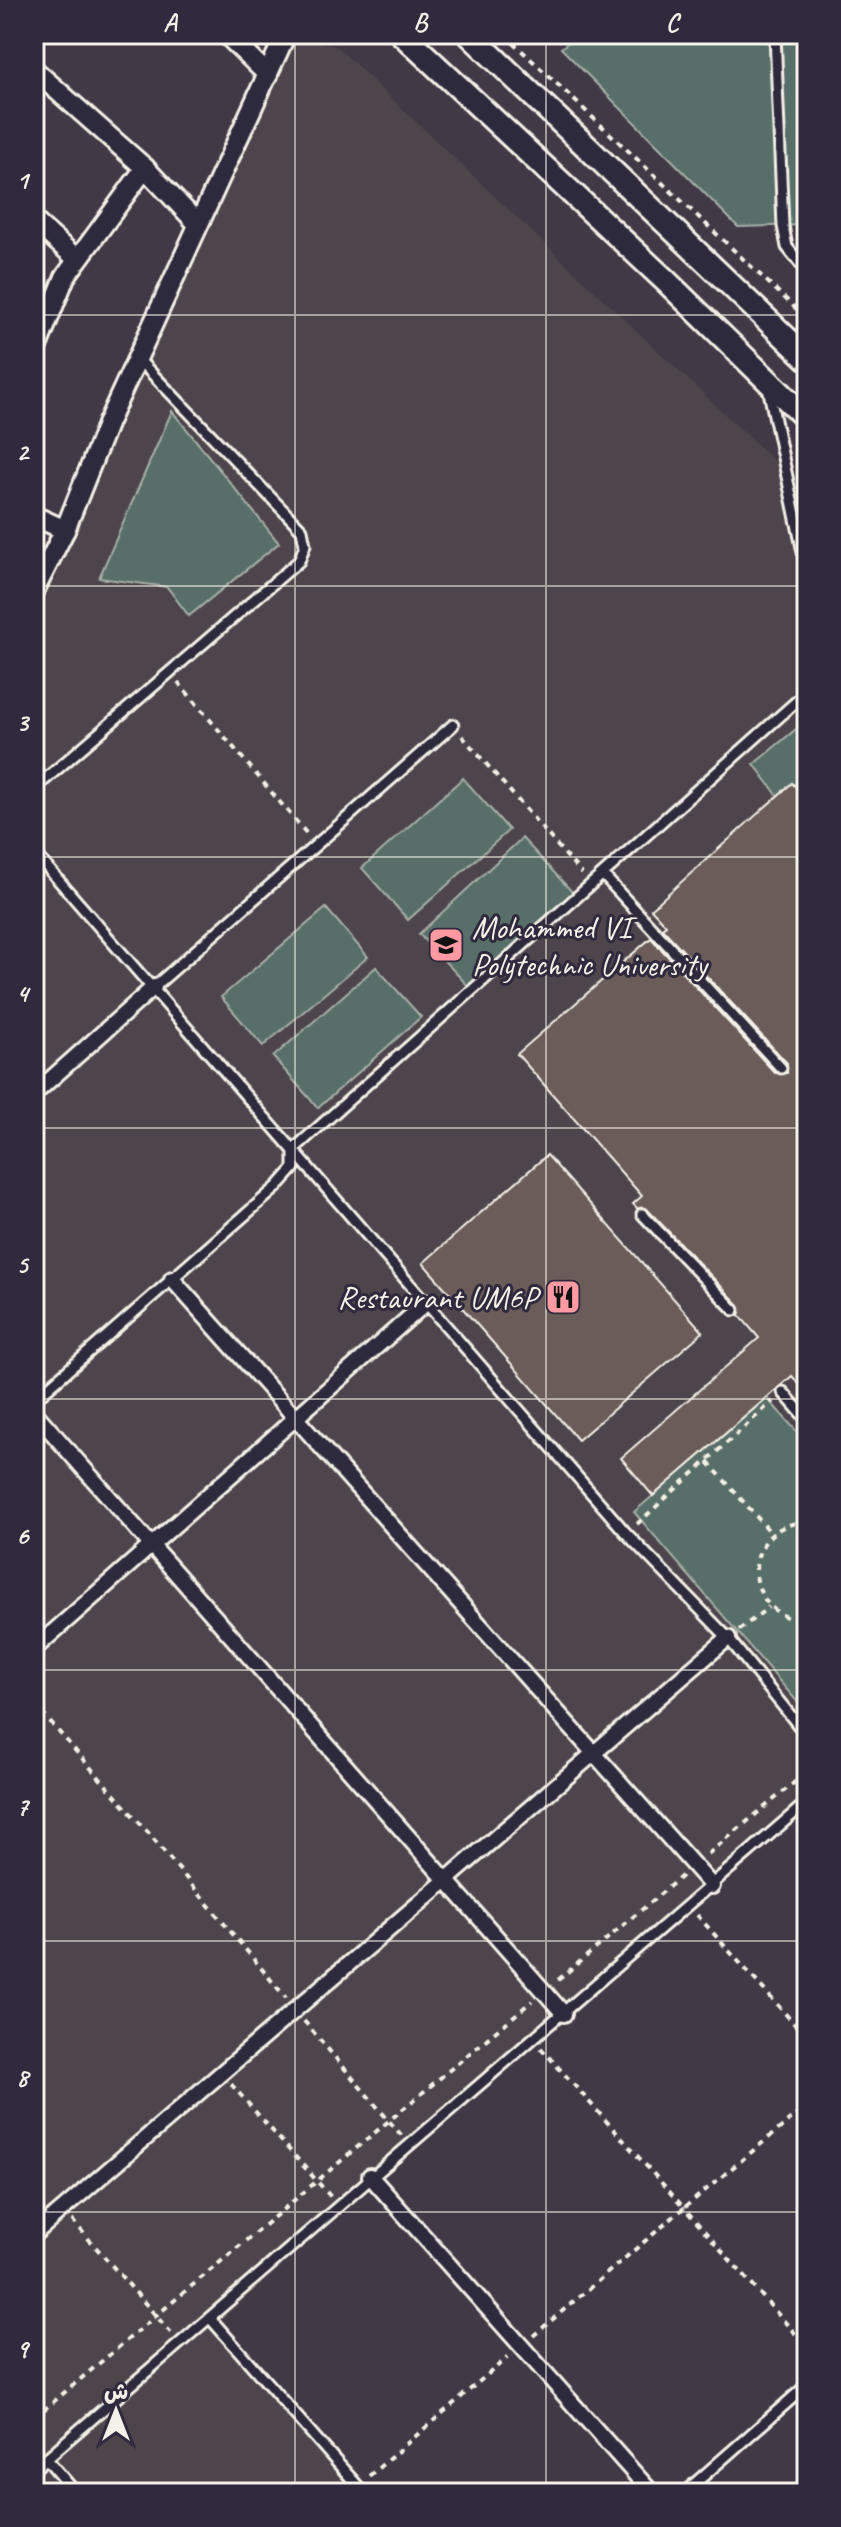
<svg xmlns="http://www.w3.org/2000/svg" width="841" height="2527" viewBox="0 0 841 2527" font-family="Caveat,'Playpen Sans Arabic',sans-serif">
<rect width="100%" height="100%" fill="#413945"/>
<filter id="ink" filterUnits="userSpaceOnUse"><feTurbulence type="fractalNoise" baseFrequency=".0125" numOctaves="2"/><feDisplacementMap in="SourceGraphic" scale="16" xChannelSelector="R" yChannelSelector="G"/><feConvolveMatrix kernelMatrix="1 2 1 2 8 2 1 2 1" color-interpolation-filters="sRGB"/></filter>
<g filter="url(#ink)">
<path fill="#4e444b" d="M289,36L336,46L807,492V1803L221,2320L369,2493H34V616Z"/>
<g fill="#596e67" stroke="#a6b0a8" stroke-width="2">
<path d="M579,34H807V225L738,227L561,48Z"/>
<path d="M172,411L279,543L189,616L167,587L99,578Z"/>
<path d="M807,720V799L792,783L778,796L754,764Z"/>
<path d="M463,778L509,830L408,920L362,868Z"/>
<path d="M522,838L575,895L472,990L419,934Z"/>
<path d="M326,908L368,957L263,1046L221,997Z"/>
<path d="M376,967L421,1017L318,1108L273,1057Z"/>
<path d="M767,1398L807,1443V1713L634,1512Z"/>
</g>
<g fill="#6b5c59" stroke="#f4f1e8" stroke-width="2">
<path d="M792,783L807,799V1393L792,1376L653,1496L621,1458L759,1338L739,1315V1305L647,1209L637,1208L633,1204L642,1196L517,1054L651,938L775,1073H787V1063L662,928L666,925L651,909Z"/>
<path d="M547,1155L703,1332L578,1440L423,1263Z"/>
</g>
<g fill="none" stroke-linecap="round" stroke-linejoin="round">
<defs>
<g id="service">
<path d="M775,34L783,226L787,247L807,272"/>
<path d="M768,387L807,571"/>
<path d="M34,789L299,561L305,545L302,530L138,359"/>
<path d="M34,852L626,1533L728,1638L807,1736"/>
<path d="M604,876L781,1068"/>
<path d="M154,987L453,725"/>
<path d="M642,1214L734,1310"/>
<path d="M783,1392L807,1420"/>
<path d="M34,1400L277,1187L294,1168V1149L807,692"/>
<path d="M210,2318L364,2493"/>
<path d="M46,2458L76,2493"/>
<path d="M34,2469L807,1802"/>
<path d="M684,2493L807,2385"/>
</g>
<g id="pedestrian">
<path d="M34,1094L154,987"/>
<path d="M172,1279L712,1886"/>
<path d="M34,1412L564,2014"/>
<path d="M34,1649L427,1302"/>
<path d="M370,2176L652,2493"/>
<path d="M34,2234L728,1638"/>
</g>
<g id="minor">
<path d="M226,34L268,75"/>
<path d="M34,70L145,168L197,223"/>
<path d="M34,221L77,259"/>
<path d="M34,354L65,277L145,168"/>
<path d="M34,516L65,530"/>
<path d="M34,591L65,530L108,422L286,34"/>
<path d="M802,2493L807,2489"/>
</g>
<g id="tertiary">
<path d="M402,34L667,282L807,419"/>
<path d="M469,34L807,358"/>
</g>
</defs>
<use href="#service" stroke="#f4f1e8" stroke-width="15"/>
<use href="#pedestrian" stroke="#f4f1e8" stroke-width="20"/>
<use href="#minor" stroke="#f4f1e8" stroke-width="24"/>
<use href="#tertiary" stroke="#f4f1e8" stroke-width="28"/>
<g stroke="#f4f1e8" stroke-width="4" stroke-dasharray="6 6" stroke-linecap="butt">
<path d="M504,34L807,319"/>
<path d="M178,682L307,834"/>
<path d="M462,736L582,874"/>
<path d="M708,1462L772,1534"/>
<path d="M807,1522C740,1523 738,1616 807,1622"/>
<path d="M637,1524L773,1401"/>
<path d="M739,1630L769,1607"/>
<path d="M34,1704L152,1837L286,1998"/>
<path d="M708,1854L807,1772"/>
<path d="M697,1915L807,2038"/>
<path d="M558,1980L683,1875"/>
<path d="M304,2021L402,2136"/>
<path d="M541,2048L684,2208L807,2106"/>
<path d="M231,2084L331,2197"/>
<path d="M72,2220L172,2334"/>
<path d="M533,2336L684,2208L807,2347"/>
<path d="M34,2418L532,2001"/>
<path d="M369,2476L508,2357"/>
</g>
<use href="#service" stroke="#2f2a3d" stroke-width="9"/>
<use href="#pedestrian" stroke="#2f2a3d" stroke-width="14"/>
<use href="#minor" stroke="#2f2a3d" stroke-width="18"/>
<use href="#tertiary" stroke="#2f2a3d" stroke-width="22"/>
</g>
</g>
<path fill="none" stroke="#f4f1e8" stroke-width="2" stroke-opacity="0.55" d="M295,34V2493M546,34V2493M34,315H807M34,586H807M34,857H807M34,1128H807M34,1399H807M34,1670H807M34,1941H807M34,2212H807"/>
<defs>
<symbol id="university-square" viewBox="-11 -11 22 22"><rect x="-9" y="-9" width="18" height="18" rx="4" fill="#ff9aa2" stroke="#2f2a3d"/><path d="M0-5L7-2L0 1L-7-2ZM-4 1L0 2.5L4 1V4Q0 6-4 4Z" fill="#111"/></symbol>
<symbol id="restaurant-square" viewBox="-11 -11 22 22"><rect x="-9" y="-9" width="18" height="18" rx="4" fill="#ff9aa2" stroke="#2f2a3d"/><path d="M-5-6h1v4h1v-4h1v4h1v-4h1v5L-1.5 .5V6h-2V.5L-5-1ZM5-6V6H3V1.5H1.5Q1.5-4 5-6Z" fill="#111"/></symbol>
</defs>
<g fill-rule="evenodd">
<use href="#university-square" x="426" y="925" width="40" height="40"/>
<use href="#restaurant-square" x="543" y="1277" width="40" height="40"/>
</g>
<g text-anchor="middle" stroke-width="6" stroke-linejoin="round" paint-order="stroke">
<g font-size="32" fill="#f4f1e8" stroke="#2f2a3d" text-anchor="start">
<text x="472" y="938">Mohammed VI<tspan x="472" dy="37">Polytechnic University</tspan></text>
<text x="537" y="1308" text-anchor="end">Restaurant UM6P</text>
</g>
</g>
<rect width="841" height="2527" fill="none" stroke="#2f2a3d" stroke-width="88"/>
<g transform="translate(116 2411)" stroke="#2f2a3d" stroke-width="6" paint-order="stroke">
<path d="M0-6L14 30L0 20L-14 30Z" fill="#f4f1e8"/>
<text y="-12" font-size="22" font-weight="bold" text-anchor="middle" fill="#f4f1e8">ش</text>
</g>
<rect x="44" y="44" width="753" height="2439" fill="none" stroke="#f4f1e8" stroke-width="3"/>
<g font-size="26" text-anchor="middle" font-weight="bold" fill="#f4f1e8">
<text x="170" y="31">A</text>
<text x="420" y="31">B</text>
<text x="672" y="31">C</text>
<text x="22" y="189">1</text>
<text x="22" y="460">2</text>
<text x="22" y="731">3</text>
<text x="22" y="1002">4</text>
<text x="22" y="1273">5</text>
<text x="22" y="1544">6</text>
<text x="22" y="1815">7</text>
<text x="22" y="2086">8</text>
<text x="22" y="2357">9</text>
</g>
</svg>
